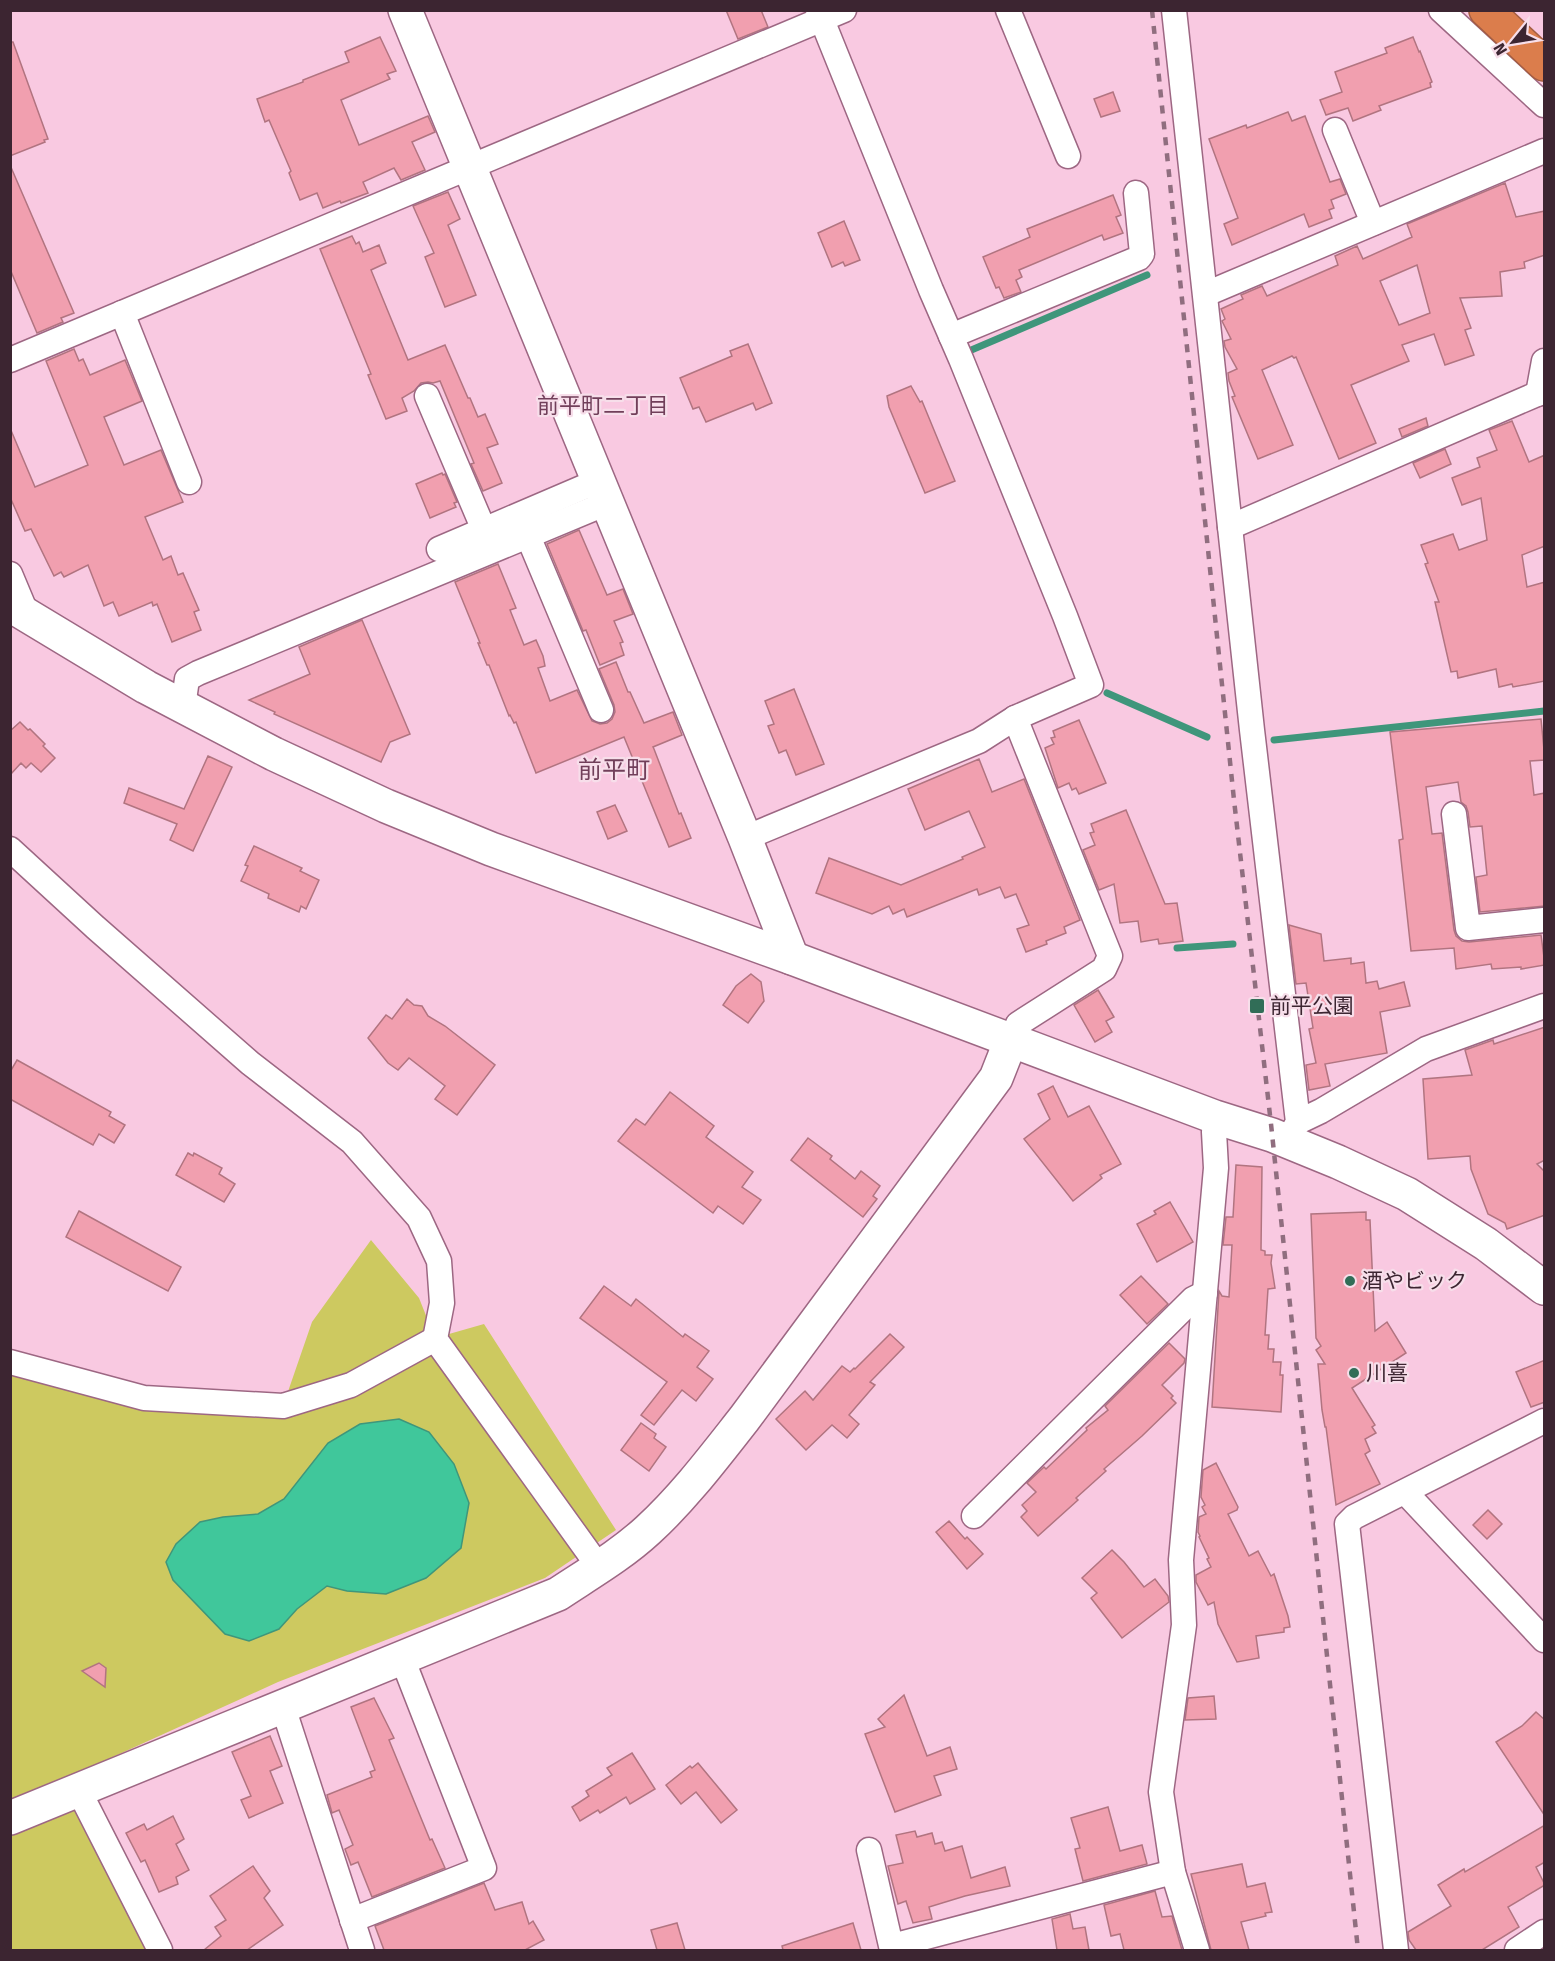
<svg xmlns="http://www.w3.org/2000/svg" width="1555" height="1961" viewBox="0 0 1555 1961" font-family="'Fira Sans','Noto Sans JP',sans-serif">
<rect width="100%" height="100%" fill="#f9c9e1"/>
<path fill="#cdc960" d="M371,1240L419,1298L435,1338L484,1324L616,1530L545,1578L278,1682L60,1781L152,1950H11L10,1362L144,1398L283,1406L312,1322Z"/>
<path fill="#40c79b" stroke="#3f967b" stroke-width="1.5" d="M399,1419L429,1432L454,1464L469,1503L461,1548L426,1578L386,1594L347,1591L327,1586L297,1609L279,1629L249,1641L225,1634L173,1580L166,1562L176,1544L200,1522L223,1517L258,1514L284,1499L328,1443L360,1424Z"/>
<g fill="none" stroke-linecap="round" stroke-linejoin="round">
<g stroke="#3f967b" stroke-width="7">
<path d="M969,351L1147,275"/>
<path d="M1107,693L1207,737"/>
<path d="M1274,740L1544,711"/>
<path d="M1177,948L1233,944"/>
</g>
</g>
<g fill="#f19faf" stroke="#b17480" stroke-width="1.5" fill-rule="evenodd">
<path d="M726,10H761L768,27L738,39Z"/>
<path d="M380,37L396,71L387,74L390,79L341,100L359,145L428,116L435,132L412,142L425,170L401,180L394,168L363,182L368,193L341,203L340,201L323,208L317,193L300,200L289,173L291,171L269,120L265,122L257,99L303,82V80L349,62L345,52Z"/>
<path d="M1413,37L1419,52L1420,51L1432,82L1430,83L1431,87L1379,106L1381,110L1353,121L1348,108L1326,115L1320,100L1342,92L1335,72L1387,53L1385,48Z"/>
<path d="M10,42H13L48,139L44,140L45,142L10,156Z"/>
<path d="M1113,92L1120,111L1101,117L1094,99Z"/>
<path d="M1288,112L1292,121L1305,116L1330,182L1340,179L1346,194L1331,200L1334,208L1329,210L1332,218L1309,227L1304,214L1232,245L1224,224L1238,218L1209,139L1246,125L1247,128Z"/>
<path d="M10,165L74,313L61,318L63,322L37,333L10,269Z"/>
<path d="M1505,183L1516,217L1545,211V255L1524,262L1525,268L1500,272L1502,296L1460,298L1471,328L1465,330L1474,355L1445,365L1434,334L1402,345L1409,361L1351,385L1376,443L1339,459L1296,357L1294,358L1292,356L1262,370L1293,445L1258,459L1232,397L1235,396L1229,381L1228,373L1237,369L1225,347L1224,341L1231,339L1222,321L1225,319L1221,309L1243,299L1241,295L1262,286L1267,296L1338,265L1335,256L1357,246L1363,259L1412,237L1407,224ZM1417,265L1430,313L1399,325L1380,281Z"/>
<path d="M448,192L460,219L448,225L476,295L445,307L425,257L434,253L413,206Z"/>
<path d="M1113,195L1121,215L1116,217L1123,233L1104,240L1102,235L1019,270L1022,277L1016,280L1021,292L1004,298L999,287L996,288L983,257L1030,237L1027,229Z"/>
<path d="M844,221L860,260L845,266L843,262L832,267L818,233Z"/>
<path d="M352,236L356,244L359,242L363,252L379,245L386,263L371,270L408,360L445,345L468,398H470L478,417L485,414L498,444L487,448L502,483L483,491L471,464L474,463L440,381L433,383L428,382L421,383L414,391L402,398L407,411L386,419L368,375L371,374L320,249Z"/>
<path d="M748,344L772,403L756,410L753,403L706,422L699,407L693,409L680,378L732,356L730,351Z"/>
<path d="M74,349L79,361L83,359L90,375L125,360L142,401L104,417L124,465L161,450L183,502L145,517L163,560L171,556L178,575L183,573L199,610L194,612L201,630L172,642L157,604L153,606L152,602L119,616L113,602L104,606L88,565L64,577L61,572L54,576L31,529L25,531L10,497V428L35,487L88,465L46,361Z"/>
<path d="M911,386L920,402L922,401L955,481L925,493L889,407L887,396Z"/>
<path d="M1426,418L1428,426L1402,437L1399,429Z"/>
<path d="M1512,421L1529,462L1545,455V546L1522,555L1527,587L1545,582V681L1513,687L1512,684L1499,687L1496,669L1458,678L1457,671L1451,672L1435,602H1439L1425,564L1428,563L1421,545L1453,534L1459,550L1487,540L1481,498L1462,505L1452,478L1480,467L1477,458L1497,450L1489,430Z"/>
<path d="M1445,449L1451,464L1420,478L1413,463Z"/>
<path d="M442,473L443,475L445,474L457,502L454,503L456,507L430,518L416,484Z"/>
<path d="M579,530L607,595L623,589L633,614L614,621L623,642L620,643L624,655L600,665L586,630L583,631L547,544Z"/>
<path d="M498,564L516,608L510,610L524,645L536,640L543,656L545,666L538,668L550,701L577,690L592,721L600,724L607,723L612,719L615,712L614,705L599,669L616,662L628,692H630L644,723L673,712L682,735L653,747L654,749L679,814L681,813L691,838L669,847L624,737L536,773L516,722L514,723L510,715L509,716L489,665H487L478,643H480L455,582Z"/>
<path d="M362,620L410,734L390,742L381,762L274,714L275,712L249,700L310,674L299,647Z"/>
<path d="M794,689L824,764L796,775L786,750L779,753L768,726L774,724L765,701Z"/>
<path d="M1541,719L1545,760L1530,761L1534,795L1545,793V906L1480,912L1476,877L1487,875L1482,826L1470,827L1468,812L1466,806L1461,802L1458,782L1426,787L1432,834L1442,833L1454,930L1456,936L1462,941L1469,942L1541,935L1545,965L1521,969V967L1492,969L1491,964L1456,969L1454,948L1411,951L1399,840L1403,839L1390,732Z"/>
<path d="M1079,720L1106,783L1079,794L1076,788L1072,790L1069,783L1058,788L1045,748L1054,744L1051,738L1055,737L1053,731Z"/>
<path d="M20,722L28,730L30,729L45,744L43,746L55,758L41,772L31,763L26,768L21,763L10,775V731Z"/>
<path d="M208,756L232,767L193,851L170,840L177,824L124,803L129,788L184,809Z"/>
<path d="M979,759L992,792L1024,779L1080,920L1064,927L1066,933L1046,941L1047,944L1026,952L1017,929L1029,925L1016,894L1005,898L1000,887L979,895L977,889L907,917L904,909L893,914L889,906L872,914L816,893L829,858L901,885L963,859L962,857L985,847L969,811L925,830L908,789Z"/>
<path d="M615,805L627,831L608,839L597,812Z"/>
<path d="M1126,810L1165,904L1177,903L1183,941L1159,944L1158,939L1141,942L1138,921L1120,923L1114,884L1099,890L1083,850L1095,845L1090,833L1094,832L1091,824Z"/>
<path d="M254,846L302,868L300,871L319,880L306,909L301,906L299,912L268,898L269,894L241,881L248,866L245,865Z"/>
<path d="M1289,925L1321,934L1324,961L1351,958V964L1364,962L1366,983L1377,981L1379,989L1404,982L1410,1006L1380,1012L1387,1053L1325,1064L1330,1086L1309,1090L1306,1065L1316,1063L1309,1029L1313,1028L1306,983L1296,984Z"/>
<path d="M751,974L761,982L764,1001L748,1023L723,1005L736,986Z"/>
<path d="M1098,990L1114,1017L1106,1021L1112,1032L1095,1042L1074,1005Z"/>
<path d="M407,999L414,1005L422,1006L428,1016L445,1026L495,1065L457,1115L435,1099L445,1086L409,1058L398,1070L388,1063L368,1038L386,1015L392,1019Z"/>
<path d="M1545,1027V1160L1537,1164L1545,1172V1215L1507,1229L1505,1223L1488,1214L1471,1169L1470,1156L1428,1159L1423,1079L1472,1075L1465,1050L1493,1040L1494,1044Z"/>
<path d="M17,1060L111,1112L109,1116L125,1125L114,1143L99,1134L93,1145L10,1099V1072Z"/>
<path d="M1053,1086L1068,1117L1089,1106L1121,1164L1100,1175L1102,1178L1073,1201L1024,1139L1050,1119L1038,1094Z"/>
<path d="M670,1092L714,1126L706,1137L753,1172L742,1187L761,1200L743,1224L718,1206L713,1213L618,1141L636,1119L645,1125Z"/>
<path d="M808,1138L832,1156L830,1159L855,1179L861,1171L880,1186L873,1196L877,1199L863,1217L791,1160Z"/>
<path d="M188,1153L193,1156L194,1153L222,1168L219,1174L235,1184L224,1202L176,1175Z"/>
<path d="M1236,1165L1262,1167L1261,1250L1265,1251V1255H1272L1271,1263L1275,1288L1268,1289L1265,1335H1269L1268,1349H1274L1273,1362H1281L1280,1375H1283L1281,1412L1212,1407L1219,1291L1222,1296L1229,1297L1232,1245H1223L1226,1217H1233Z"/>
<path d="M1170,1202L1193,1242L1157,1262L1137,1224L1156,1214L1154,1211Z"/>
<path d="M79,1211L181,1267L168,1291L66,1237Z"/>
<path d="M1366,1212V1220H1370L1375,1331L1387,1322L1406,1353L1352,1388L1375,1425L1372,1427L1376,1433L1365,1439L1370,1451L1365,1454L1380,1484L1336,1505L1326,1427H1325L1322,1410L1318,1364H1325L1316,1350L1321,1346L1316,1338L1311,1214Z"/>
<path d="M1141,1276L1168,1304L1147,1324L1120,1295Z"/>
<path d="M604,1286L631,1306L636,1299L683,1337L685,1334L709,1351L697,1367L713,1379L696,1401L682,1390L654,1425L641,1415L667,1382L580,1318Z"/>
<path d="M890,1334L904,1347L870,1382L875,1385L849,1415L859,1424L847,1438L832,1425L806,1450L776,1419L805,1391L813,1400L842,1366L850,1372L854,1368L855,1369Z"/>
<path d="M1169,1343L1185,1359L1184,1363L1162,1385L1173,1396L1171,1398L1176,1403L1142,1436L1104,1469L1106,1471L1076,1498L1078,1500L1038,1536L1021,1517L1027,1511L1022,1505L1036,1492L1027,1483L1044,1467L1046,1469L1087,1430L1086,1428L1108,1410L1105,1406Z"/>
<path d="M1545,1360V1402L1531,1407L1516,1372Z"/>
<path d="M641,1423L656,1434L654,1438L666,1447L649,1471L621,1450Z"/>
<path d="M1216,1463L1238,1507L1237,1510L1228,1514L1249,1556L1258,1551L1271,1576L1274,1574L1288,1616L1290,1627L1284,1628V1632L1256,1636L1259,1658L1237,1662L1218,1624L1214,1602L1208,1605L1196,1582V1575L1211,1567L1207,1559L1209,1558L1199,1537L1200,1536L1198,1532L1199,1517L1206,1514L1202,1507L1205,1505L1201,1497L1203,1470Z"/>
<path d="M1488,1510L1502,1524L1487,1539L1473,1525Z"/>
<path d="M949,1521L965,1539L967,1537L983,1554L967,1569L936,1532Z"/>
<path d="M1112,1550L1124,1562L1144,1587L1155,1579L1168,1596L1169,1602L1122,1638L1091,1598L1097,1593L1082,1578Z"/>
<path d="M99,1663L106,1668L105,1687L82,1671Z"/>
<path d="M904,1695L927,1756L950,1747L957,1769L934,1776L941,1795L895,1812L865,1734L885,1727L878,1719Z"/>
<path d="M1214,1696L1216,1719L1185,1720L1188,1698Z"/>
<path d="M374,1698L394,1738L389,1740L430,1840L432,1839L445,1868L372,1897L358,1862L351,1865L345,1849L353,1845L339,1810L332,1813L327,1795L372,1777L370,1772L375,1770L351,1707Z"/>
<path d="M1536,1712L1545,1720V1816L1496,1742L1522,1726Z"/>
<path d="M270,1736L282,1766L270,1771L283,1803L249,1818L241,1800L251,1796L232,1752Z"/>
<path d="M632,1753L655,1789L630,1804L626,1797L600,1813L598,1810L580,1821L572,1807L589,1796L586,1791L612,1775L607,1768Z"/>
<path d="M698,1763L737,1810L721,1823L696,1792L681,1804L666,1785L690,1766L692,1768Z"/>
<path d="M1108,1807L1120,1851L1142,1845L1147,1864L1083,1881L1075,1849L1080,1848L1071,1818Z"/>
<path d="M173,1816L184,1839L176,1844L189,1870L176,1877L178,1884L159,1892L145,1860L141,1862L126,1833L144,1824L147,1830Z"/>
<path d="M1545,1825V1862L1536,1867L1545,1885L1508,1907L1519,1927L1482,1950H1416L1409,1940L1408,1932L1451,1906L1438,1885L1464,1869L1465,1872Z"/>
<path d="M915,1831L917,1837L932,1833L935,1844L942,1842L945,1851L962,1846L971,1878L1005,1867L1010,1886L965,1896L929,1907L932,1919L913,1923L906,1901L898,1904L888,1866L903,1863L896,1835Z"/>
<path d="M1242,1864L1247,1887L1265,1883L1272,1912L1265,1913L1266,1916L1241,1922L1249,1950H1211L1191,1874Z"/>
<path d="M253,1866L270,1891L264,1898L283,1925L247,1950H204L221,1936L215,1927L226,1920L210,1896Z"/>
<path d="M484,1883L495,1910L522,1902L529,1924L533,1921L544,1940L525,1950H384L375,1926Z"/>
<path d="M1155,1891L1162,1917L1172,1916L1182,1950H1124L1120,1934L1111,1936L1104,1905Z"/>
<path d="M1070,1914L1073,1929L1085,1927L1089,1950H1057L1052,1919Z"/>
<path d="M677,1923L685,1950H657L651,1930Z"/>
<path d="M853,1923L861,1950H783L782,1946Z"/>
</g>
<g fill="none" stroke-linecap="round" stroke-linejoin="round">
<defs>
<g id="street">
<path d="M1008,10L1068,156"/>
<path d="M1174,10L1252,730L1298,1122L1292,1133L1293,1144"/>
<path d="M1441,10L1544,105"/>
<path d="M1335,130L1373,223"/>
<path d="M1206,294L1544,151"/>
<path d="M122,313L189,482"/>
<path d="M951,336L1139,258L1142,254L1136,193"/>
<path d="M10,360L844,10"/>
<path d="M1538,394L1544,361"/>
<path d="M427,396L484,530"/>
<path d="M1230,527L1544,391"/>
<path d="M528,536L601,710"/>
<path d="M439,549L598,481"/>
<path d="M10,574L28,617"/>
<path d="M183,707L187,679L198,673L607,503"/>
<path d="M1454,814L1468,928L1544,920"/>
<path d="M745,838L979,741L1015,718L1091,685L1065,616L961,359L931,290L818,10"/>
<path d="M10,849L95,927L250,1063L352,1142L419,1218L439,1261L442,1303L435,1339L599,1567"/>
<path d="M1011,1040L1018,1024L1104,969L1110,956L1015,718"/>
<path d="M1298,1122L1321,1111L1426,1049L1544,1006"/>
<path d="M10,1362L144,1398L283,1406L351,1385L435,1339"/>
<path d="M1405,1492L1544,1640"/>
<path d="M974,1516L1193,1299L1205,1293"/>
<path d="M283,1707L362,1950"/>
<path d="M78,1789L160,1950"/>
<path d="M869,1850L892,1950"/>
<path d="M352,1920L484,1868L402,1658"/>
<path d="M892,1946L1173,1872"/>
<path d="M1197,1950L1173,1872L1161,1792L1184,1625L1181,1560L1216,1168L1214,1132L1215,1117"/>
<path d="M1396,1950L1347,1524L1354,1517L1544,1421"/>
<path d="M1517,1950L1544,1932"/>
</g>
<g id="secondary">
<path d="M405,10L745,838L792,958"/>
<path d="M10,605L146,687L274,754L386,806L491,849L792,958L1215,1117L1272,1135L1338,1162L1407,1194L1486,1244L1544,1288"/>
<path d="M10,1818L558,1594C588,1574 621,1555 648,1530C684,1497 714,1457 744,1419L996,1078L1011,1040"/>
</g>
<path id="highway" d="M1486,10L1544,64"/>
</defs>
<use href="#street" stroke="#9d6783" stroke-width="27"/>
<use href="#secondary" stroke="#9d6783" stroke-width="36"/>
<use href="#highway" stroke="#a35e43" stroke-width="36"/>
<use href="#street" stroke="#fff" stroke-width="24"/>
<use href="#secondary" stroke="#fff" stroke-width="33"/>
<use href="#highway" stroke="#db7d4c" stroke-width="33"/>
<path stroke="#906e7f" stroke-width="4.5" stroke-dasharray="8 8" stroke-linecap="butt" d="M1152,10L1234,800L1271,1124L1358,1950"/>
</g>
<g fill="#316d57" stroke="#f7deea" stroke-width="2">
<rect x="1249" y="998" width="16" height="16" rx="3"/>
<circle cx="1350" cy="1281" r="6"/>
<circle cx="1354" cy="1373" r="6"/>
</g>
<g text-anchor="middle" stroke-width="4.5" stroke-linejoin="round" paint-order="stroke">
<g font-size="21" fill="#3c2531" stroke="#f7deea" text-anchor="start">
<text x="1270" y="1013">前平公園</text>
<text x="1362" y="1288">酒やビック</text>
<text x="1366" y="1380">川喜</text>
</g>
<g font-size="22" fill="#713f5a" stroke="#f7deea">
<text x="603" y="413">前平町二丁目</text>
</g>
<g font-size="24" fill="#713f5a" stroke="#f7deea">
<text x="614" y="778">前平町</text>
</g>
</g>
<rect width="1555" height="1961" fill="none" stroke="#3c2531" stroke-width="24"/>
<g transform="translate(1513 42) rotate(240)" stroke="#f7deea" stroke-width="4.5" paint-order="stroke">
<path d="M0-4.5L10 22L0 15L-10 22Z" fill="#3c2531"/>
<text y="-9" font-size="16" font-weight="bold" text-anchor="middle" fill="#3c2531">N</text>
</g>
</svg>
